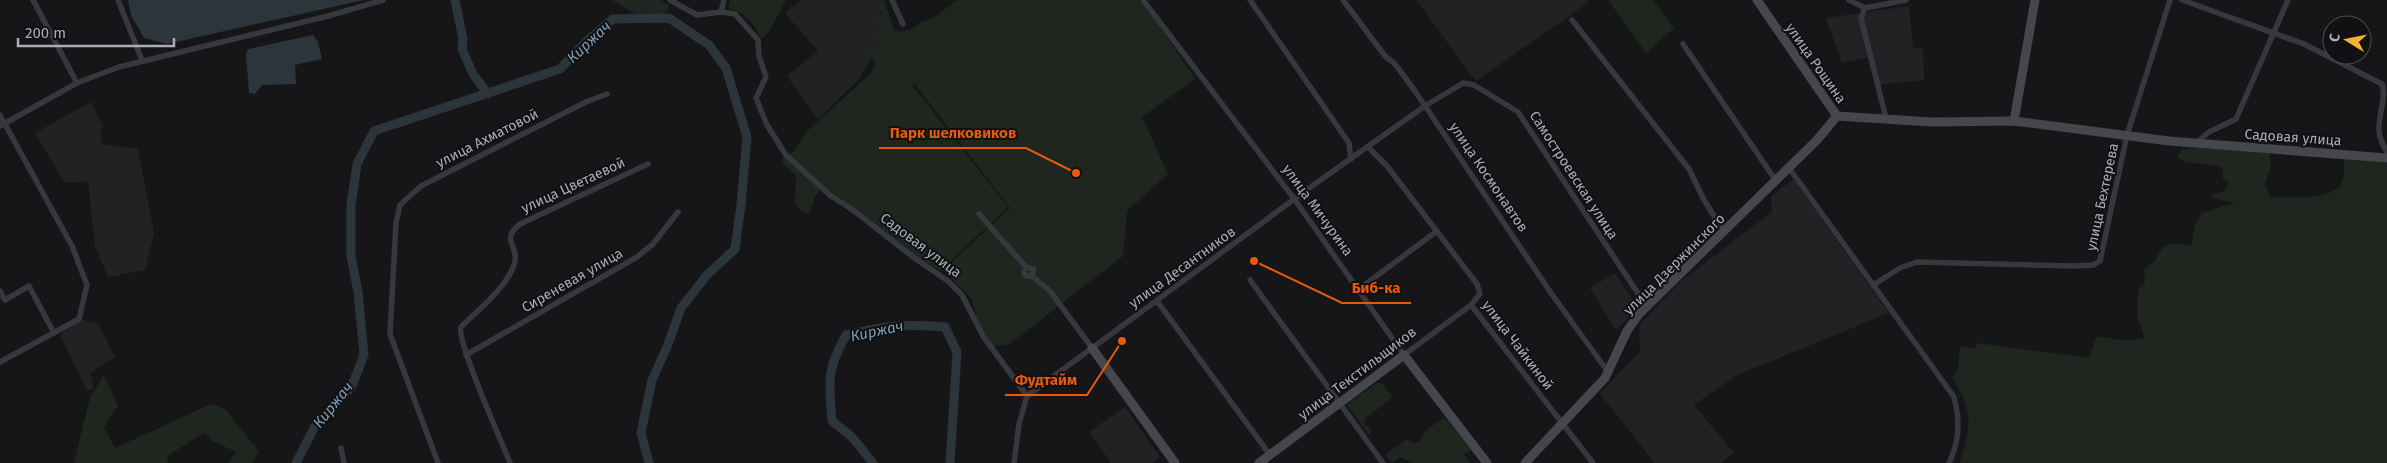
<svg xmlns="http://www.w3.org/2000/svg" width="2387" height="463" viewBox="0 0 2387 463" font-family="'Fira Sans',sans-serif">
<rect width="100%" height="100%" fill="#161618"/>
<g fill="#222225">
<path d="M801,0H871L881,13L882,38L860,78L818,119L787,76L818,51L785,13Z"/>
<path d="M1416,0H1587L1589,2L1476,81Z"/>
<path d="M1909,6L1913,48H1923L1924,80L1876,85L1870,57L1842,63L1826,18Z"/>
<path d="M91,102L103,126L100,131L102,144L138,149L154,233L145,270L108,277L95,247L88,181L65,183L35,133Z"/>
<path d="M1793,179L1889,313L1737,375L1694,405L1734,453L1721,463H1654L1600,393L1640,352L1639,325L1680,282L1772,212L1771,197Z"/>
<path d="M1615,273L1635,304V311L1616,330L1590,288Z"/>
<path d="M82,320L99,324L115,357L90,373L94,389L87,391L60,334Z"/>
<path d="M1125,407L1160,457L1151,463H1111L1089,432Z"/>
</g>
<g fill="#1e261f">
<path d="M612,0H660L670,6L663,15L635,14Z"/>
<path d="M730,0H786L769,32L763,38H761L750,20L741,13L728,8Z"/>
<path d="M871,0H884L894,30L902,32L910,30L921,22L932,19L957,0H1139L1156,21L1195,79L1142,117L1168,174L1127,211L1123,256L1010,344L992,346L978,325L972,299L943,270L1010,208L914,83L912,85L1008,207L940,271L911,253L823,187L815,196L810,213L804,212L795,205L796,175L783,164V158L795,150L806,132L869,75L876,64L866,52L869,47L880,44L872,25L882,13Z"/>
<path d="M1608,0H1653L1674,28L1646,53Z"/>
<path d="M2199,148L2270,152L2271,166L2265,184L2270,197C2293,197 2320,201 2340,187L2344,174V158L2387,163V463H1960C1971,423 1974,414 1952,377L1958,369L1960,346L1976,348L1977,343L2089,358L2097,336L2120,340L2143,339C2145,331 2140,327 2138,320C2137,314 2137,294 2139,288L2145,283L2144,269L2155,261L2162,248L2170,243L2191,246L2195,225L2202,213L2234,203L2210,197C2216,191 2225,195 2229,183L2223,179V168C2211,161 2186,168 2177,156L2183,149Z"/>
<path d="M104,375L118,406L104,427L115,448L211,404L225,409L259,451L252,463H228L237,452L214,442L204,433L167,456L168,463H74L90,397Z"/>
<path d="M1377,383H1381L1392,395L1391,399L1364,419V423L1372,431L1369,435L1347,405Z"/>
<path d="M1443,418L1446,419L1470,448L1471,451L1463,454L1470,463H1412L1400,457L1392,462L1385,455L1407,439L1414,443L1420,441L1424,432Z"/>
</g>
<g fill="#2c353c">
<path d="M128,0H364L167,44L144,38L131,15Z"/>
<path d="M313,35L318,42L322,59L295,65L296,84L262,85L255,94L249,93L246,54L248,49Z"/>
</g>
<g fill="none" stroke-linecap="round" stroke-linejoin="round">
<g stroke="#2c353c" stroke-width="9">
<path d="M455,0L463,39L462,49L473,74L488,94"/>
<path d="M296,463L315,426L351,388L364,355L358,292L351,256V205L357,164L374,131L560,69L588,40L613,19L669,18L709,45L726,68L747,137L741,205L735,249L707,275L681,308L667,347L652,380L641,433L649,463"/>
<path d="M873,463L852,437L832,421C829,381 826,371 846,335C885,325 905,324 945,327L957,352L950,463"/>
</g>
<g stroke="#37383d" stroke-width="5.5">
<path d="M33,0L77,83"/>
<path d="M118,0L142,60"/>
<path d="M670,0L697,15L721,12L735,14L758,40L759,56L766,77L756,98L767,125L786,155L831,196L853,210L913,257L948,281L962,295L983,336L1027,396L1019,424L1014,463"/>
<path d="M892,0L903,24"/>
<path d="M1143,0L1295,200L1404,355L1471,305"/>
<path d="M1250,0L1349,143L1351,159"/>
<path d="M1343,0L1385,56L1395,64L1415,91L1551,293L1608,372"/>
<path d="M1849,0L1865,8"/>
<path d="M2182,0L2304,44L2382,84C2387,95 2378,117 2379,130C2379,138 2383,145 2387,152"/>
<path d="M721,12L724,0"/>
<path d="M1572,20L1689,169L1704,200L1724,232"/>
<path d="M1683,44L1776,181"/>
<path d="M0,115L72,246L87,285L79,319L0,362"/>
<path d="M1886,118L1861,18L1865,8L1906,0"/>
<path d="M0,126L77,83L119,67L328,16L383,0"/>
<path d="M2196,143L2209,132L2236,119L2288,0"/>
<path d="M1369,148L1387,166L1477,284L1480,294L1471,305L1593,463"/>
<path d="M1789,168L1954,397C1960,420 1960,442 1949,463"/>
<path d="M979,214L1026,267L1024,273L1026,276H1032L1050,291L1092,348"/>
<path d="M1026,267L1034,269L1032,276"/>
<path d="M1250,280L1383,463"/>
<path d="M1873,285L1900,268L1917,262L2076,266L2093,265L2100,261L2127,135L2170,0"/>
<path d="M1359,289L1437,231"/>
<path d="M0,291L5,300L29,286L54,333"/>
<path d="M1157,301L1270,455"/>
<path d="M466,355L637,257L653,244L678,212"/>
<path d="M1027,396L1312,186L1425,106L1463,83L1474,85L1518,112L1647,307"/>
<path d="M341,448L344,463"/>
<path d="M438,463L390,334L396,223L400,205L421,186L586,102L607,94"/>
<path d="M510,463C502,442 456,341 461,327C478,310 510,285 515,261C518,244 500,240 520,224L648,164"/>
</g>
<g stroke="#45474d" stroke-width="9">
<path d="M1757,0L1837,116"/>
<path d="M1837,116L1932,122L2014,121L2169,141L2387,158"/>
<path d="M2014,121L2035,0"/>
<path d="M1092,348L1175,463"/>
<path d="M1259,463L1404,355L1487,463"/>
<path d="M1525,463L1605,378L1627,331L1639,314L1817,140L1837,116"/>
</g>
</g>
<g text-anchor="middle" stroke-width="4" stroke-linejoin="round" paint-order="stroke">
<g font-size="14" fill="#a8adb8" stroke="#111113">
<text transform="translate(1816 63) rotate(55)" y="5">улица Рощина</text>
<text transform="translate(2293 137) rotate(4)" y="5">Садовая улица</text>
<text transform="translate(487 138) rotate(-27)" y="5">улица Ахматовой</text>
<text transform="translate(1574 175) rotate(57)" y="5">Самостроевская улица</text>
<text transform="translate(1489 177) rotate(56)" y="5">улица Космонавтов</text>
<text transform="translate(573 185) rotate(-25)" y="5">улица Цветаевой</text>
<text transform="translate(2102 197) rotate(-78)" y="5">улица Бехтерева</text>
<text transform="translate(1318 210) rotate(54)" y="5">улица Мичурина</text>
<text transform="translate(921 245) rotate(37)" y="5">Садовая улица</text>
<text transform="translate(1674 264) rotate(-45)" y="5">улица Дзержинского</text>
<text transform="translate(1182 267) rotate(-36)" y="5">улица Десантников</text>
<text transform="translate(572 280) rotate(-30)" y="5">Сиреневая улица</text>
<text transform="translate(1518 345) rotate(53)" y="5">улица Чайкиной</text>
<text transform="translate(1357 373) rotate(-37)" y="5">улица Текстильщиков</text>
</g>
<g font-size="15" font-style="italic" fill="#7f9bb3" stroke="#111113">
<text transform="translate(589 42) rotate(-43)" y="5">Киржач</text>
<text transform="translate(877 331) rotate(-12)" y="5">Киржач</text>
<text transform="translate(333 405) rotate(-51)" y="5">Киржач</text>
</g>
</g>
<path fill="none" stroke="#e8590c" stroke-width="2" d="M1076 173L1026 148H879M1254 261L1342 303H1411M1122 341L1087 395H1005"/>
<g fill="#e8590c" stroke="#111113" stroke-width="2">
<circle cx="1076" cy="173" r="5"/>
<circle cx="1254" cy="261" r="5"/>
<circle cx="1122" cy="341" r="5"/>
</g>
<g font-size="15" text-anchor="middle" font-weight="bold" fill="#e8590c" stroke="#111113" stroke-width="4" stroke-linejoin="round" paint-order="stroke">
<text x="953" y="138">Парк шелковиков</text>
<text x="1376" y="293">Биб-ка</text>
<text x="1046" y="385">Фудтайм</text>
</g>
<g transform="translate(2347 40) rotate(280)"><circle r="24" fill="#111113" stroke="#4d4f55"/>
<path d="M0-4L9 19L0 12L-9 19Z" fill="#f2b134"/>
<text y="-8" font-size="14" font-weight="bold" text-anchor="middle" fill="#a8adb8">С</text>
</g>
<path d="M18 38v8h156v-8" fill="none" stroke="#a8adb8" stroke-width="2.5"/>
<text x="25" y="38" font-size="15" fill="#a8adb8" stroke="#111113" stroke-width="4" paint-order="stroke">200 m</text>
</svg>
